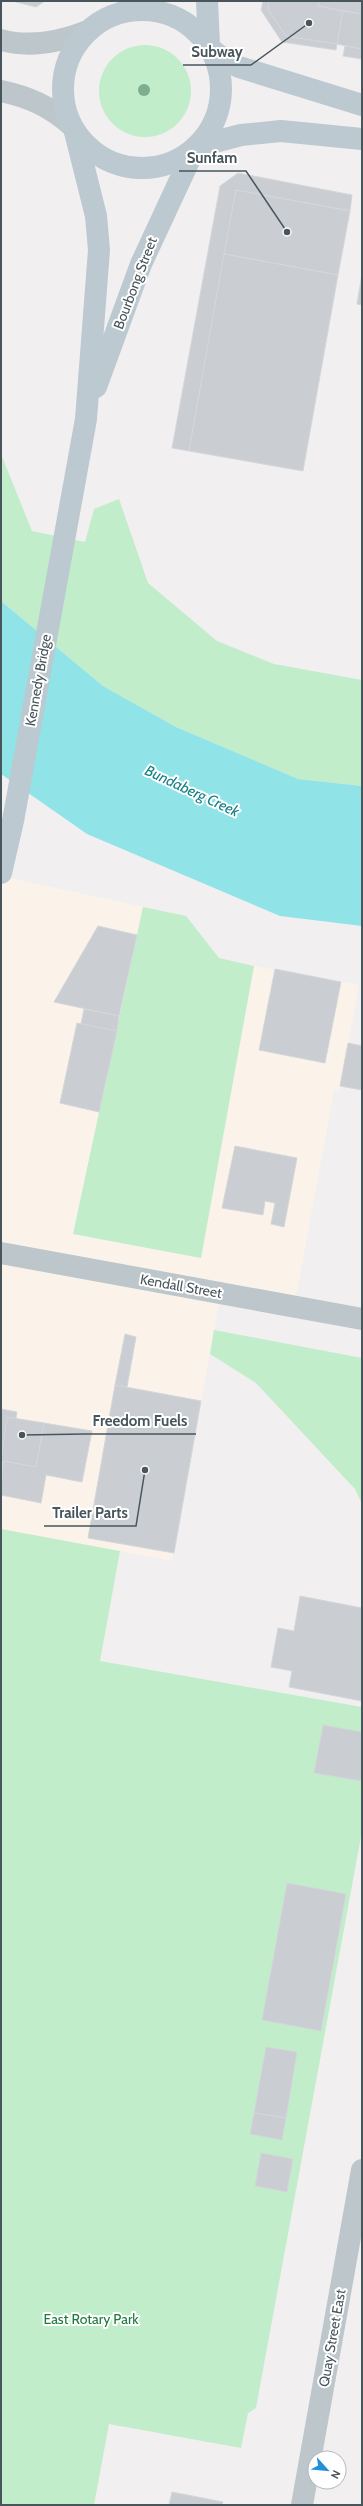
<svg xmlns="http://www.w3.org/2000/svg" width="363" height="2506" viewBox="0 0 363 2506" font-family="Cabin,sans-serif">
<rect width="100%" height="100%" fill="#f2eff0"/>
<path fill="#fbf3ea" d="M1,876L143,907L74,1234L201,1258L254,966L359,985L339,1091L334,1090L294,1307L220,1297L172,1561L1,1529Z"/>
<g fill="#c1edca">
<circle cx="145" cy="91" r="46"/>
<path d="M1,454L32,531L85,542L94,509L119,499L148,583L217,641L274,664L362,680V786L298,779L176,727L103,686L1,601Z"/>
<path d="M143,907L186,916L219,958L254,966L201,1258L73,1234Z"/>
<path d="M214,1330L362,1358V1504L355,1489L256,1383L210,1354Z"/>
<path d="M1,1529L120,1551L100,1661L362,1707V1831L256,2408L248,2413L241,2448L109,2424L94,2505H1Z"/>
</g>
<path fill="#90e3e7" d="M1,601L103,686L176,727L298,779L362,786V926L280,916L87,834L1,774Z"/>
<g fill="#cacdd2" stroke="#d4d7da">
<path d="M12,1H45L36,7Z"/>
<path d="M263,1H269L268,9L286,36L337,44L336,50L282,42L261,10Z"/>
<path d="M269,1H319L318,6L343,11L337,44L286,36L268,9Z"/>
<path d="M319,1H362V14L318,6Z"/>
<path d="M343,11L362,14V49L337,44Z"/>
<path d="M345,46L362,49V59L343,56Z"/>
<path d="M238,173L352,195L350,211L236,190L189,451L172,448L220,186Z"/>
<path d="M236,190L350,211L338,275L224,254Z"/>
<path d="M224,254L338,275L303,471L189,451Z"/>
<path d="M362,274V305L357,304Z"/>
<path d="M98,926L137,935L119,1016L54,1002Z"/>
<path d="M275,969L341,982L325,1063L259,1050Z"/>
<path d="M84,1009L119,1016L117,1031L81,1024Z"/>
<path d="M77,1023L117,1031L99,1112L60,1103Z"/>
<path d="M348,1043L362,1046V1090L340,1086Z"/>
<path d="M235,1146L297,1158L284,1227L271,1224L275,1203L265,1201L263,1215L222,1208Z"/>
<path d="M125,1334L136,1337L127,1387L115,1385Z"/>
<path d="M115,1385L201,1401L174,1553L88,1538Z"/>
<path d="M1,1409L17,1412L10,1452L1,1451Z"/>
<path d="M7,1417L44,1423L36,1467L1,1461Z"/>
<path d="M44,1423L92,1431L82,1482L46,1475L41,1503L1,1495L3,1461L36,1467Z"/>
<path d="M300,1596L362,1608V1701L289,1687L292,1671L271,1667L278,1628L294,1631Z"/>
<path d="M323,1725L362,1732V1781L314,1773Z"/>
<path d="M287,1883L346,1894L321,2031L262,2020Z"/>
<path d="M266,2047L297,2052L286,2118L254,2113Z"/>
<path d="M254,2113L286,2118L282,2140L250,2134Z"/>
<path d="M261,2153L293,2159L287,2192L255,2186Z"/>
<path d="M172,2492L223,2502L222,2505H169Z"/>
</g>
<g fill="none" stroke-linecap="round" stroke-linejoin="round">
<g stroke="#bcc6cb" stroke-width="22">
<path d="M1,40C30,48 60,42 88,31"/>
<path d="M1,91C29,97 49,106 71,125"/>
<path d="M1,1253L362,1319"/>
<path d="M302,2505L362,2170"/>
</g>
<g stroke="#bcc9d0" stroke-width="22">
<path d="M207,1L209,45"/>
<circle cx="142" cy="89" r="79"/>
<path d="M212,50L225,60L239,67L362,105"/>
<path d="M199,146L241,135L281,131L362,139"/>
<path d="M96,387L141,264L194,150"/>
<path d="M1,873L13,821L86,419L99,250L96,216L75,132"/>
</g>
</g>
<circle fill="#7dae8d" cx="144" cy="90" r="6"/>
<g text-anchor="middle" stroke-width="4" stroke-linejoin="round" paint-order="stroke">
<g font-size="14" fill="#48565c" stroke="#fff">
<text transform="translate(135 283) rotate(-69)" y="5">Bourbong Street</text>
<text transform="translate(38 680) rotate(-80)" y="5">Kennedy Bridge</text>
<text transform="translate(181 1286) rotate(10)" y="5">Kendall Street</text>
<text transform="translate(332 2338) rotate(-80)" y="5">Quay Street East</text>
</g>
<g font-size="14" fill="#1d793c" stroke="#fff">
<text x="91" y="2324">East Rotary Park</text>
</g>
<g font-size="15" font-style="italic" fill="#148085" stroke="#fff">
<text transform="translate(192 791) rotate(25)" y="5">Bundaberg Creek</text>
</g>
</g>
<path fill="none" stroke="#48565c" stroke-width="1.5" d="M309 23L251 65H183M287 232L246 171H179M22 1435L85 1434H196M145 1470L136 1526H44"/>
<g fill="#48565c" stroke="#fff" stroke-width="1.5">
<circle cx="309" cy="23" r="4"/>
<circle cx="287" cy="232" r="4"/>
<circle cx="22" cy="1435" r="4"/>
<circle cx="145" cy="1470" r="4"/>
</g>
<g font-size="15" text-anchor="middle" font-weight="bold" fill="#48565c" stroke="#fff" stroke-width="4" stroke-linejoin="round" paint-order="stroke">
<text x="217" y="57">Subway</text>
<text x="212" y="163">Sunfam</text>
<text x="140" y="1426">Freedom Fuels</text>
<text x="90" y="1518">Trailer Parts</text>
</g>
<rect width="363" height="2506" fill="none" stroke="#48565c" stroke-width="4"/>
<g transform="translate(327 2470) rotate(117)"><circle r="19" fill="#ffffff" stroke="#b6bbbe"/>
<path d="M0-3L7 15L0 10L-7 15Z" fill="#2490d7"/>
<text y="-6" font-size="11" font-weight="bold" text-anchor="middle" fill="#48565c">N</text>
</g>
</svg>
